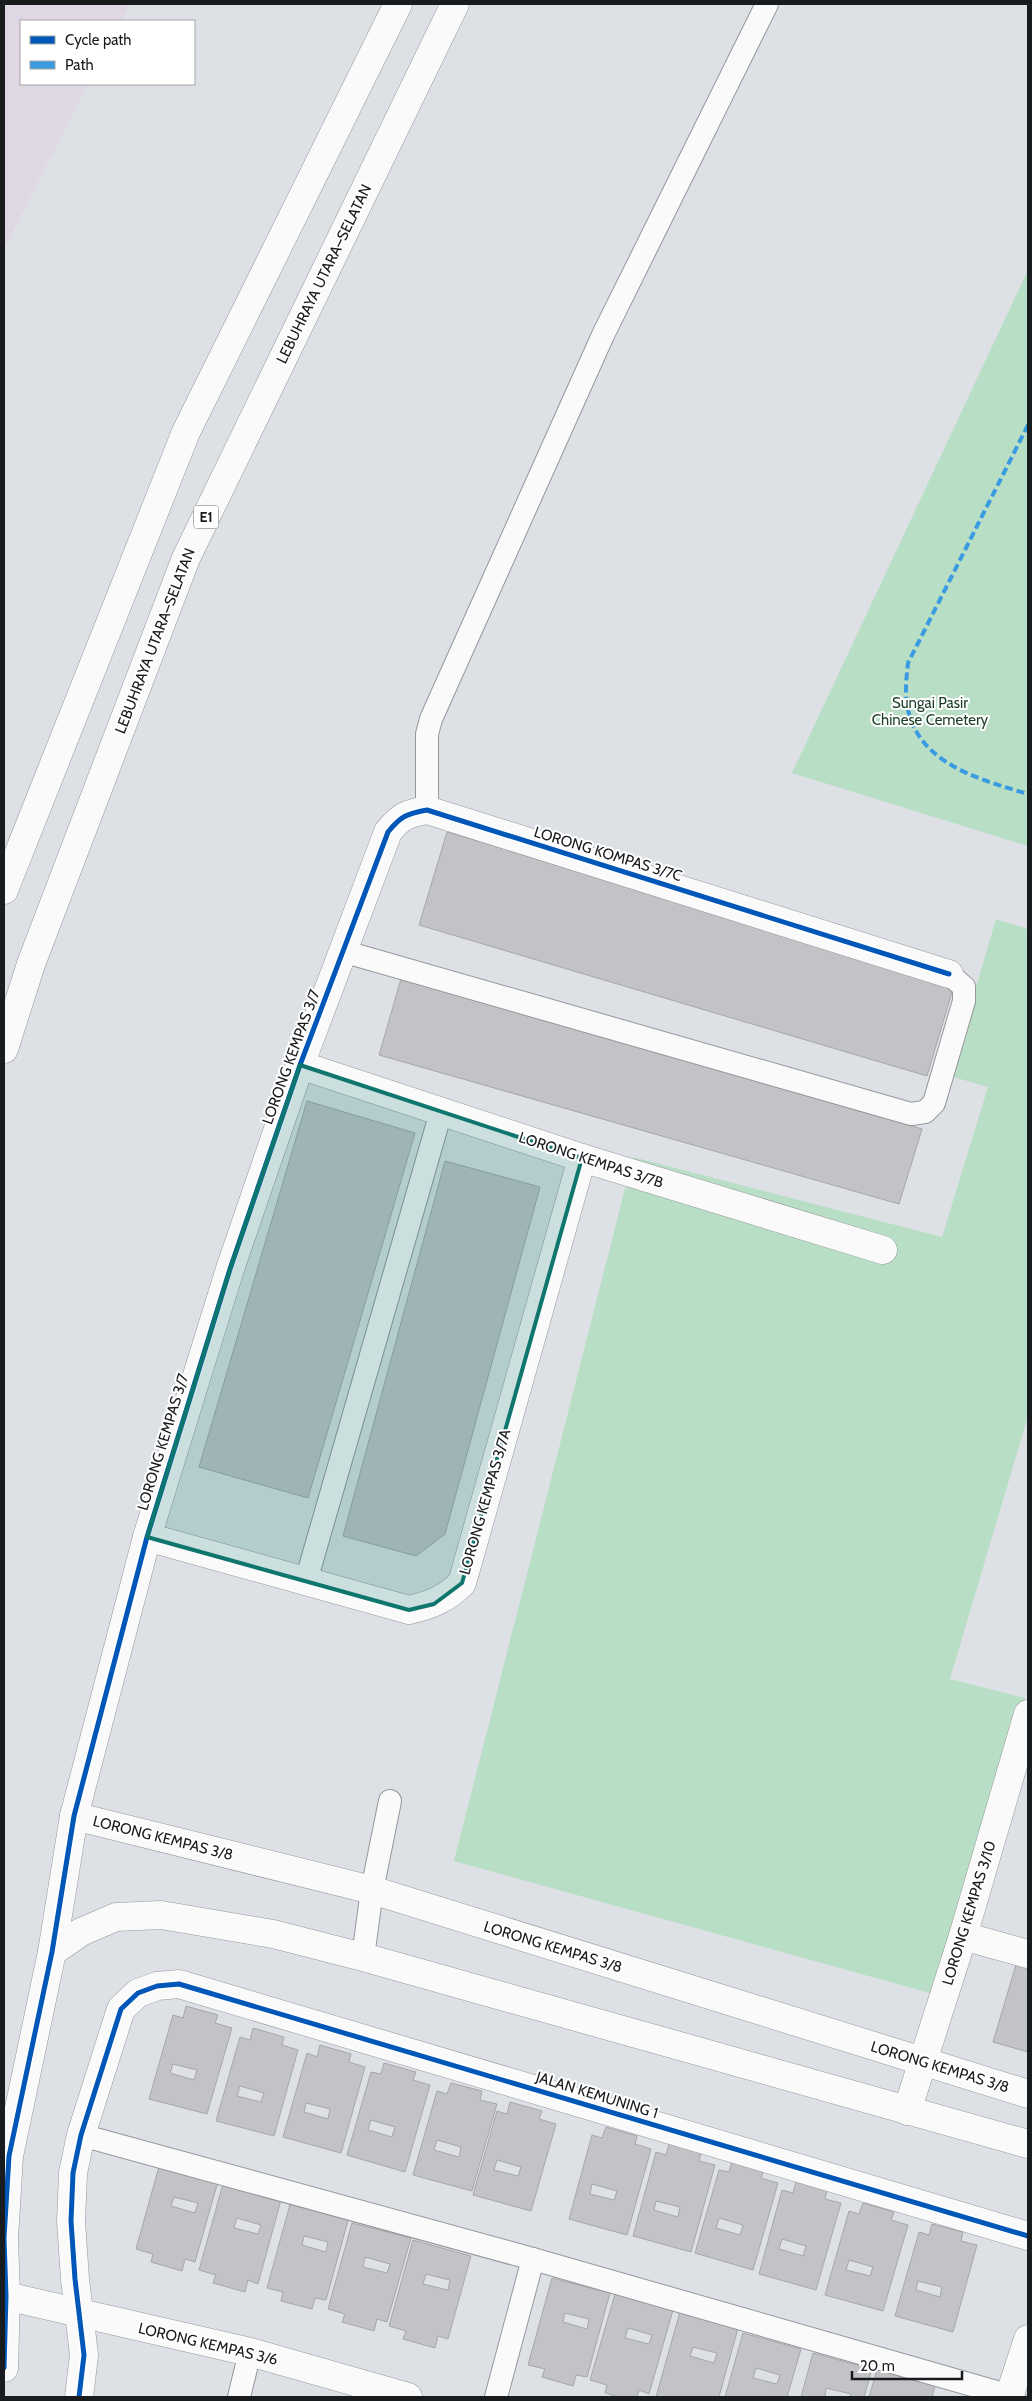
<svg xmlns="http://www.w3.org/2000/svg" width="1032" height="2401" viewBox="0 0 1032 2401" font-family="Cabin,sans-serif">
<rect width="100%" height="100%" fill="#dde1e6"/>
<path fill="#dfd7e3" d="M4,4H130L121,21H21V84H88L4,249Z"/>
<g fill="#b8dec5">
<path d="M1028,270V846L792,773Z"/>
<path d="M996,919L1028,929V1416L950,1679L1025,1698L937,1995L454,1861L633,1157L942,1237L988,1087L950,1076Z"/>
</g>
<g fill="#c3c3c7" stroke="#a6a6a9" fill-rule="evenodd">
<path d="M447,832L955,982L927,1076L419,925Z"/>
<path d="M401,979L922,1129L899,1204L379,1055Z"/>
<path d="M307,1101L415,1133L308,1498L199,1467Z"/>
<path d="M445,1161L540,1187L445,1534L416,1556L343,1536Z"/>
<path d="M1018,1958L1028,1962V2052L993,2042Z"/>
<path d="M186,2006L218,2015L215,2023L232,2028L207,2114L149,2099L173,2015L183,2018ZM173,2064L197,2070L194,2080L170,2073Z"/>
<path d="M253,2028L284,2037L282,2045L298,2050L274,2136L216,2121L240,2037L250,2040ZM240,2086L264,2093L261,2102L237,2096Z"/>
<path d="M320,2045L351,2054L349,2062L365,2067L341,2153L283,2137L307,2053L317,2057ZM306,2103L330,2109L328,2119L304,2112Z"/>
<path d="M384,2063L416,2072L413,2080L430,2085L405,2172L347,2155L371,2072L381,2074ZM371,2120L395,2127L392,2137L368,2130Z"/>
<path d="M451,2083L482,2091L480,2100L497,2104L472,2191L413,2175L437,2091L447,2094ZM437,2140L461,2147L459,2157L434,2150Z"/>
<path d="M510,2102L542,2111L539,2119L556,2124L531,2211L473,2195L497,2111L507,2114ZM497,2160L521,2167L518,2176L494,2170Z"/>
<path d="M606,2127L637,2136L635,2144L651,2149L627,2235L569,2219L592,2135L602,2138ZM592,2184L617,2191L614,2200L590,2194Z"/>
<path d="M669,2144L701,2152L699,2161L715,2165L691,2252L633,2236L656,2152L666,2155ZM656,2201L680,2207L678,2217L654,2210Z"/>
<path d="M732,2161L764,2170L761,2178L778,2183L753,2270L695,2253L719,2170L729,2172ZM719,2218L743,2225L740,2235L716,2228Z"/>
<path d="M160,2163L219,2178L195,2262L185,2259L182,2271L151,2262L153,2254L136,2249ZM174,2197L198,2203L195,2213L171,2206Z"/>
<path d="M796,2182L827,2190L825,2199L841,2203L816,2290L759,2274L782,2190L793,2193ZM782,2239L806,2246L803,2256L779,2249Z"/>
<path d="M223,2184L281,2200L258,2284L248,2280L245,2292L213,2283L216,2275L199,2270ZM237,2218L261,2225L258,2234L234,2228Z"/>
<path d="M291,2201L349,2217L326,2300L315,2298L312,2309L281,2301L283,2292L267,2288ZM304,2236L328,2242L326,2252L302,2245Z"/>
<path d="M863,2203L894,2212L891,2220L908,2225L883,2311L825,2295L849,2211L859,2214ZM849,2260L873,2267L870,2276L846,2270Z"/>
<path d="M352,2223L411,2238L387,2322L377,2319L374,2331L342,2322L345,2314L328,2309ZM365,2257L390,2264L387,2273L363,2267Z"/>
<path d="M932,2224L963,2232L961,2241L977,2245L953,2332L895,2316L919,2232L929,2235ZM918,2281L942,2287L940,2297L916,2290Z"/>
<path d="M413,2240L471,2256L448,2339L438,2336L435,2348L403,2339L406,2331L389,2326ZM426,2274L450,2280L448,2290L423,2284Z"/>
<path d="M552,2278L610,2293L587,2377L576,2375L573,2386L542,2377L545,2369L528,2365ZM565,2313L589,2319L587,2329L563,2322Z"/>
<path d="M615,2294L673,2310L649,2394L639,2390L637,2397H619L605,2393L607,2385L590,2380ZM628,2328L652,2335L649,2344L625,2338Z"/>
<path d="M680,2312L738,2328L719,2397H656ZM693,2347L717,2353L714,2363L690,2356Z"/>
<path d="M743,2333L801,2349L787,2397H725ZM756,2368L780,2375L777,2384L753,2378Z"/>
<path d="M813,2353L872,2369L864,2397H850L851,2394L826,2388L825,2397H801Z"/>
<path d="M877,2370L935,2386L932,2397H869Z"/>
</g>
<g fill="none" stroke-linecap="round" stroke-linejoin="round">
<defs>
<g id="lane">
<path d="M427,810V734L431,719L603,335L767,4"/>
<path d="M342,951L911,1114L925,1112L934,1103L964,1001V987L949,974"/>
<path d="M306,1581L441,1112"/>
<path d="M363,1957L372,1890L390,1801"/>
<path d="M81,2135L533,2259L1014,2397"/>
<path d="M239,2397L250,2352"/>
<path d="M496,2397L533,2259"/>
</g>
<g id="street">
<path d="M300,1065L582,1158L883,1250"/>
<path d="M147,1537L409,1610C431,1605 446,1599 462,1583L582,1158"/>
<path d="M74,1816L372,1890L1028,2094"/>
<path d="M963,1936L1028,1954"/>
<path d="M52,1952L81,1932L116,1917L161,1915L273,1934L363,1957L1028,2144"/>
<path d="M907,2111L963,1936L1028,1714"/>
<path d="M6,2296L250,2352L408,2397"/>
<path d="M4,2368L6,2296L4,2238L9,2156L52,1952L74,1816L147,1537L230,1269L300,1065L388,832C401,816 406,814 427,810L949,974"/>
<path d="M79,2397L84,2355L75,2279L71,2221L73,2173L81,2135L121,2009L138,1993L157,1986L179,1984L1028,2236"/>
<path d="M1009,2397L1028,2339"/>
</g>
<g id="highway">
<path d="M4,890L186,432L398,4"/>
<path d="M4,1049L31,964L186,558L455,4"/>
</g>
</defs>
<use href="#lane" stroke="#94979b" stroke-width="24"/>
<use href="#street" stroke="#94979b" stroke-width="29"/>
<use href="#highway" stroke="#94979b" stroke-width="29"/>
<use href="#lane" stroke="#fafafb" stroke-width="22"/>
<use href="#street" stroke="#fafafb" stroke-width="28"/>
<use href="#highway" stroke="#fafafb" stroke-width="28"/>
<path stroke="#3b9be0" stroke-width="4" stroke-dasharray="8 4" stroke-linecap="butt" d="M1028,425L908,663C907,672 906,681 906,690C906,760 974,778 1028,794"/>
<defs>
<g id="cycleway">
<path d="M4,2368L6,2296L4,2238L9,2156L52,1952L74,1816L147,1537L230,1269L300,1065L388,832C401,816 406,814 427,810L949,974"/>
<path d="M79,2397L84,2355L75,2279L71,2221L73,2173L81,2135L121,2009L138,1993L157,1986L179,1984L1028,2236"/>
</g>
</defs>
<use href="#cycleway" stroke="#fff" stroke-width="8"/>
<use href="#cycleway" stroke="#0057b8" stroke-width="5"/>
</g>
<path fill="#0f766e" fill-opacity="0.2" stroke="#0f766e" stroke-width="4" stroke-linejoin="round" d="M300,1065L582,1158L462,1583L434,1604L409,1610L147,1537L230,1269Z"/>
<g text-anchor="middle" stroke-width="4" stroke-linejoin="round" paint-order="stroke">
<rect fill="#fff" stroke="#5e6062" stroke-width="1" x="193.5" y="505.5" width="25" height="23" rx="4"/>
<g font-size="14" font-weight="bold" fill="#191c1f">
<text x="206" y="522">E1</text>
</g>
<g font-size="15" fill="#191c1f" stroke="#fff">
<text transform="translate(324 274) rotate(-64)" y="5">LEBUHRAYA UTARA–SELATAN</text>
<text transform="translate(155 641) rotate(-69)" y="5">LEBUHRAYA UTARA–SELATAN</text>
<text transform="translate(608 854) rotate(17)" y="5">LORONG KOMPAS 3/7C</text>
<text transform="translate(291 1057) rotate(-70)" y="5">LORONG KEMPAS 3/7</text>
<text transform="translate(591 1160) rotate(18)" y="5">LORONG KEMPAS 3/7B</text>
<text transform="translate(163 1442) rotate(-73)" y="5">LORONG KEMPAS 3/7</text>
<text transform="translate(485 1502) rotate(-74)" y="5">LORONG KEMPAS 3/7A</text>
<text transform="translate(163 1838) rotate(14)" y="5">LORONG KEMPAS 3/8</text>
<text transform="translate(969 1913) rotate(-73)" y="5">LORONG KEMPAS 3/10</text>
<text transform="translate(553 1947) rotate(17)" y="5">LORONG KEMPAS 3/8</text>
<text transform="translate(940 2067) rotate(17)" y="5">LORONG KEMPAS 3/8</text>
<text transform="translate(597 2095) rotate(17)" y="5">JALAN KEMUNING 1</text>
<text transform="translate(208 2344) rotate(13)" y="5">LORONG KEMPAS 3/6</text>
</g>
<g font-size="15" fill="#1b3e26" stroke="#fff">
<text x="930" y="708">Sungai Pasir<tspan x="930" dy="17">Chinese Cemetery</tspan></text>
</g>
</g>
<rect width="1032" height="2401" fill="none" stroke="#191c1f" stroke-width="10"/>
<rect x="20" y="20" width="175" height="65" fill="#ffffff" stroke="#a3a4a5"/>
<rect x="30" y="36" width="25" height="8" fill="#0057b8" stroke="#a3a4a5"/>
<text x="65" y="45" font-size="15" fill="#191c1f">Cycle path</text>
<rect x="30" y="61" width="25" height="8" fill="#3b9be0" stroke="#a3a4a5"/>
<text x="65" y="70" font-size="15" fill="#191c1f">Path</text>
<path d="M852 2371v8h110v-8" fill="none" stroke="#191c1f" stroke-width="2.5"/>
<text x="860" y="2371" font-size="15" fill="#191c1f" stroke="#ffffff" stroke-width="4" paint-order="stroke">20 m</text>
</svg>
